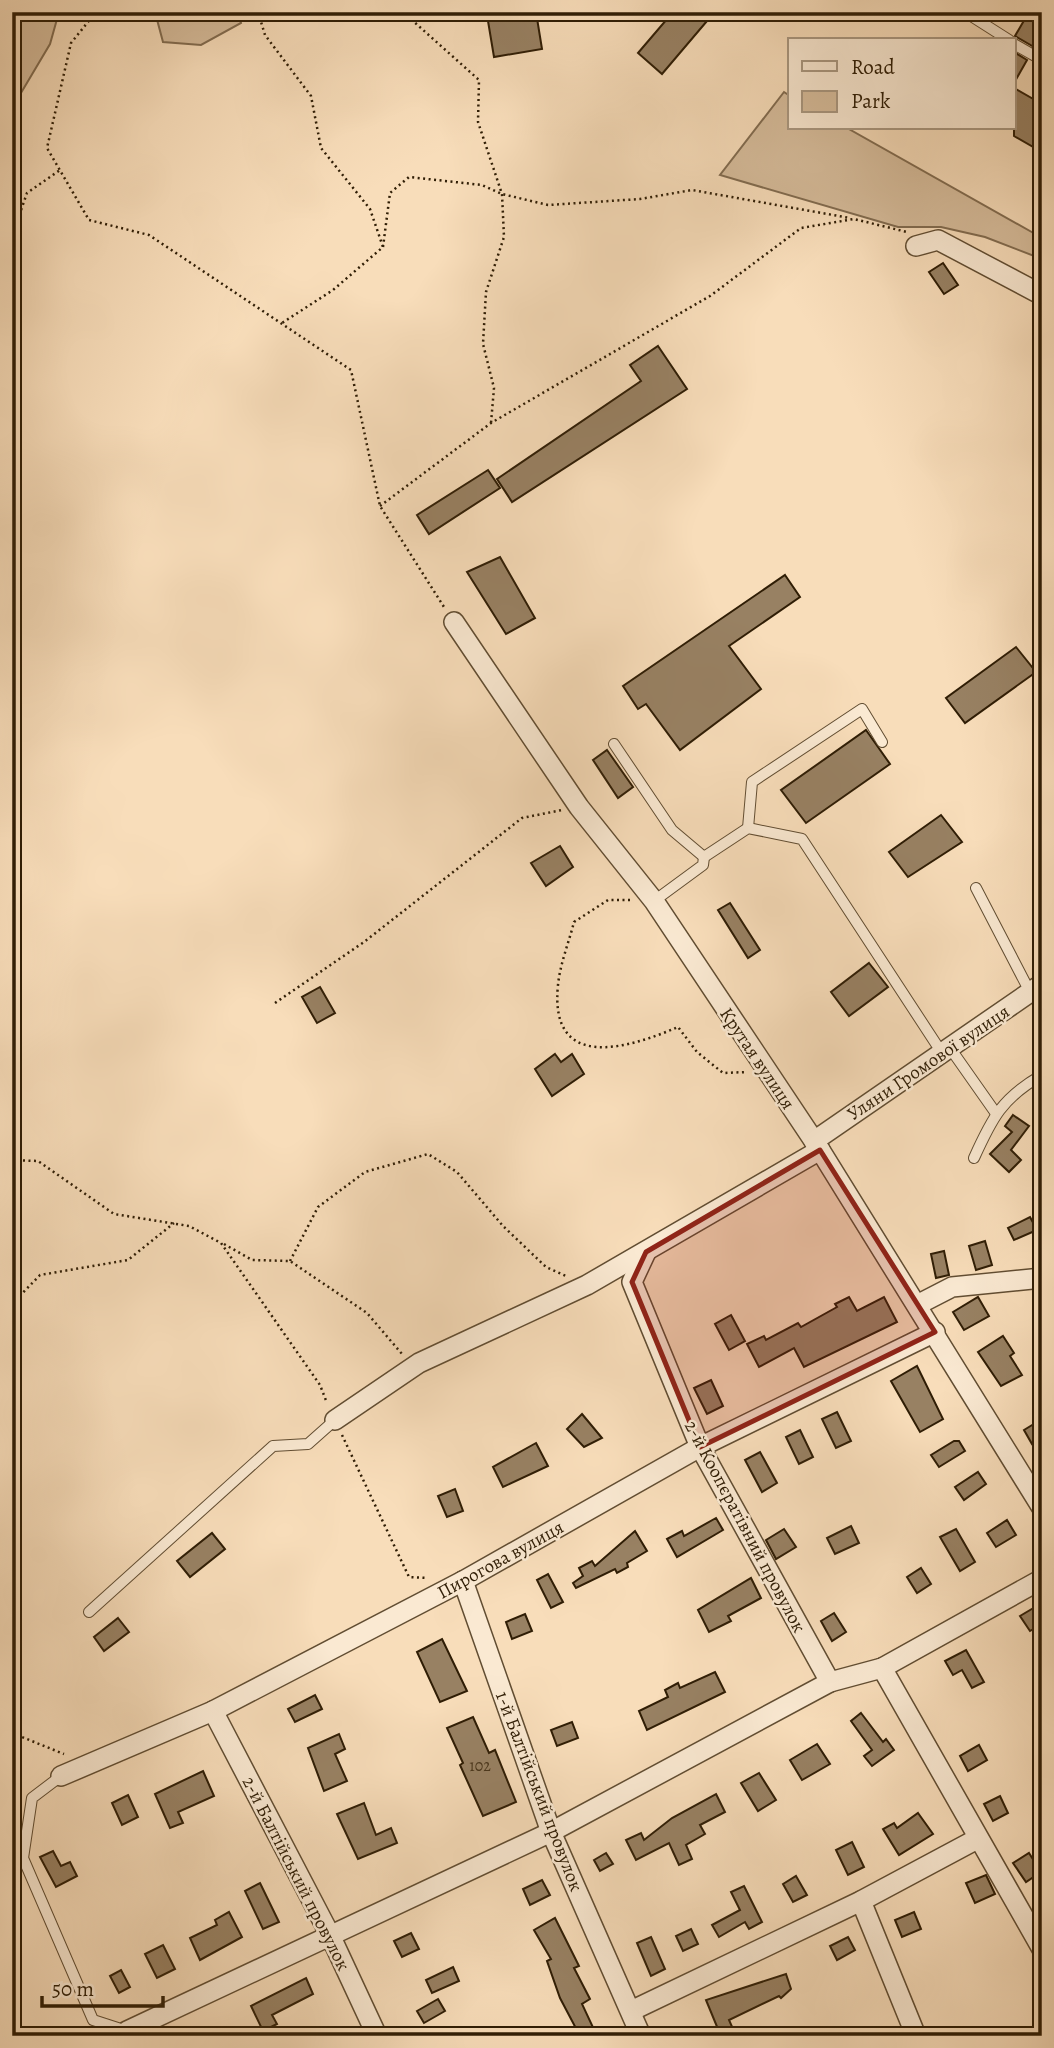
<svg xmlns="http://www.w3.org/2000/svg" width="1054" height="2048" viewBox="0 0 1054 2048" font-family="Alegreya,serif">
<rect width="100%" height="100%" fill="#f8ddba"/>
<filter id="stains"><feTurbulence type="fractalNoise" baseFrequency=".00286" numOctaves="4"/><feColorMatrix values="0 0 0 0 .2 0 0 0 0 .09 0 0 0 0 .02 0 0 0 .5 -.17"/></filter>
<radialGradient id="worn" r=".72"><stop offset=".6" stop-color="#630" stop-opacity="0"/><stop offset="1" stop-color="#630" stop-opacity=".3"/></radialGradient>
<g fill="#d6bc9b" stroke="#826c50" stroke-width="2">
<path d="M12,12H59L50,44L18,98L12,90Z"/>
<path d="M155,12H238L241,23L201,45L163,42Z"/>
<path d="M784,92L790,96V128H847L1037,235L1042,233V259L985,237L941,227H898L720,175Z"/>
</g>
<g fill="#988163" stroke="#2f1d05" stroke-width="2">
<path d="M505,12H536L542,49L494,57L487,15Z"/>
<path d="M673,12H698L707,21L662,74L638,53Z"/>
<path d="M1029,12H1042V35L1034,47L1015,36Z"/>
<path d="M1014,52L1027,60L1014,83Z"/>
<path d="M1014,88L1042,104V152L1014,136Z"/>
<path d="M943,263L958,285L944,294L929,272Z"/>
<path d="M658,346L687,389L512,502L497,479L641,381L630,365Z"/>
<path d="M488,470L500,488L429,534L417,515Z"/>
<path d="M500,557L535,618L506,634L467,572Z"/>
<path d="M785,575L800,597L729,646L761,689L680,750L646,704L638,709L623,686Z"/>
<path d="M1016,647L1036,672L965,723L946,698Z"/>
<path d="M866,730L890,764L806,823L781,790Z"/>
<path d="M607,750L633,787L618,798L593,760Z"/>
<path d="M941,815L962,842L908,877L889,852Z"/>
<path d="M560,846L573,867L546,886L531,863Z"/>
<path d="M730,903L760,950L748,958L718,910Z"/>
<path d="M869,963L888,987L849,1016L831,992Z"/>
<path d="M320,987L335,1013L317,1023L302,997Z"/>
<path d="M555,1054L561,1062L572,1054L584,1074L552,1096L535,1069Z"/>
<path d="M1013,1115L1029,1126L1011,1150L1021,1160L1009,1172L990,1154L1012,1132L1005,1126Z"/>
<path d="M1030,1217L1037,1230L1014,1240L1008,1228Z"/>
<path d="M985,1241L992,1265L976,1270L969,1246Z"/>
<path d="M944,1251L949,1275L936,1278L931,1254Z"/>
<path d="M849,1297L857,1311L884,1297L897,1322L804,1367L794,1348L759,1367L747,1344L764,1336L766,1340L798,1323L801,1327L837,1307L835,1304Z"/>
<path d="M978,1297L989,1316L964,1330L953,1312Z"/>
<path d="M731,1315L745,1341L729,1350L715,1324Z"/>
<path d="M1003,1336L1014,1353L1010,1356L1022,1375L1001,1386L978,1352Z"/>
<path d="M917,1366L943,1419L920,1432L891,1381Z"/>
<path d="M711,1380L723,1406L707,1414L694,1388Z"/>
<path d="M837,1412L851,1441L836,1448L822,1419Z"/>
<path d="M582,1414L602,1438L584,1447L567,1429Z"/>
<path d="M1042,1419V1438L1032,1444L1024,1430Z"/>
<path d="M800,1430L813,1457L799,1464L786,1437Z"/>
<path d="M954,1441H959L965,1451L939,1467L931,1455Z"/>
<path d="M536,1443L548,1466L503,1487L493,1467Z"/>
<path d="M760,1452L777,1483L762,1492L745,1460Z"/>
<path d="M978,1472L986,1484L964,1500L955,1487Z"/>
<path d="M455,1489L463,1511L447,1517L438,1496Z"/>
<path d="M716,1518L723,1530L677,1557L667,1539L682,1531L684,1536Z"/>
<path d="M1007,1520L1016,1535L996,1547L987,1533Z"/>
<path d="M851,1526L859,1543L835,1554L827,1538Z"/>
<path d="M784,1529L796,1547L776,1559L766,1540Z"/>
<path d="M956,1529L975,1562L960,1571L940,1537Z"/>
<path d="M635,1531L647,1551L627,1563L628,1567L617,1573L615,1569L576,1588L573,1583L583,1576L579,1568L592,1561L595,1566Z"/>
<path d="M212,1533L225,1549L190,1577L177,1561Z"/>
<path d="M921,1568L931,1584L917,1593L907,1577Z"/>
<path d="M548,1574L563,1602L551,1608L537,1580Z"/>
<path d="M751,1578L761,1598L728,1616L731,1621L709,1632L698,1610Z"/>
<path d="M1042,1603V1624L1030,1631L1020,1616Z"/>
<path d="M834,1613L846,1632L832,1641L821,1621Z"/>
<path d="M525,1614L532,1631L512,1639L506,1622Z"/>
<path d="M118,1618L129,1632L104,1651L94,1637Z"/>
<path d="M442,1639L467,1691L440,1702L417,1652Z"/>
<path d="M966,1650L984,1682L972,1688L962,1670L953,1675L945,1661Z"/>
<path d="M715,1672L725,1692L647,1730L639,1711L668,1697L665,1690L678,1683L680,1688Z"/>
<path d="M315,1695L322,1709L295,1722L288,1709Z"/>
<path d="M861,1713L883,1742L886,1739L894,1750L872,1766L864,1756L872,1750L851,1721Z"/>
<path d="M473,1717L489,1753L495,1750L516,1802L483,1816L460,1765L463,1763L447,1728Z"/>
<path d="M572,1722L578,1738L557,1746L551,1730Z"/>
<path d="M339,1734L345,1749L335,1754L347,1781L324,1791L308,1748Z"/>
<path d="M817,1744L830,1764L802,1780L790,1760Z"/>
<path d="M979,1745L987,1760L968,1771L960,1756Z"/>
<path d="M203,1771L214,1796L178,1812L183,1823L170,1828L155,1794Z"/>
<path d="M759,1773L776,1800L758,1811L741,1783Z"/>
<path d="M716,1794L725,1812L700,1825L705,1834L686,1845L692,1859L679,1865L669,1843L636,1860L626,1840L641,1833L644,1840L672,1818Z"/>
<path d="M128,1795L138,1817L122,1825L112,1803Z"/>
<path d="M1000,1796L1008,1813L993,1821L984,1804Z"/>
<path d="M364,1803L376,1835L391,1828L397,1843L358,1859L337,1814Z"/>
<path d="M918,1813L933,1834L899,1855L883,1829L894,1823L897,1828Z"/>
<path d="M852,1842L864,1867L848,1875L836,1850Z"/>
<path d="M53,1851L61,1866L70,1862L77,1876L56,1887L40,1857Z"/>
<path d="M606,1853L613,1864L600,1871L594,1860Z"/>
<path d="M1029,1853L1041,1872L1026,1882L1013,1863Z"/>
<path d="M986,1875L995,1894L975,1903L966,1883Z"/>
<path d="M796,1876L807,1895L793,1902L783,1884Z"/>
<path d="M542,1880L550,1895L530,1905L523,1889Z"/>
<path d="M260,1883L279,1922L263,1929L245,1891Z"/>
<path d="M744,1886L762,1922L749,1929L745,1922L719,1937L712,1925L740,1910L731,1892Z"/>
<path d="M229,1912L242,1937L200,1960L190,1938L217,1925L215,1920Z"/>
<path d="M914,1912L921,1929L902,1937L895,1920Z"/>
<path d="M555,1918L579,1966L574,1968L590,1999L582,2004L597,2036H580L560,1998L547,1961L551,1959L534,1930Z"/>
<path d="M691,1929L698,1944L683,1951L676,1936Z"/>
<path d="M411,1933L419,1949L402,1957L394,1941Z"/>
<path d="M651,1937L665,1969L651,1976L637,1943Z"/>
<path d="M848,1937L855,1950L837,1960L830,1946Z"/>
<path d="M163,1945L175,1969L157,1978L145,1954Z"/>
<path d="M453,1967L459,1981L432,1993L426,1980Z"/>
<path d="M121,1970L130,1987L119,1993L110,1976Z"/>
<path d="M786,1974L791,1989L781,1998L779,1996L729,2020L733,2029L720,2034L706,2000Z"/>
<path d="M306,1978L313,1994L272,2015L277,2024L263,2031L251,2006Z"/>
<path d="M438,1999L445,2011L424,2023L417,2011Z"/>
</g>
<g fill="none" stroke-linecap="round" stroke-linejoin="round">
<defs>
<g id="lane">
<path d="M965,12L1009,40"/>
<path d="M1014,44L1042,60"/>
<path d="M614,744L672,830L704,857L748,828L802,839L942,1053"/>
<path d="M748,828L752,782L862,709L882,742"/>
<path d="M976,888L1030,992"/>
<path d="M654,901L703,865L704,857"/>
<path d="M950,1048L995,1112"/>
<path d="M974,1158C992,1118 1002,1098 1042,1075"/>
<path d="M89,1612L273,1446L308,1444L335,1420"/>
<path d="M61,1776L32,1798L23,1858L93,2020L127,2031"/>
</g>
<g id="street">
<path d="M916,246L938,240L1042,295"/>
<path d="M454,622L579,807L654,901L820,1150L1042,1508"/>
<path d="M814,1141L1042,984"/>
<path d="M646,1252L632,1282L700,1447L830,1682"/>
<path d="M917,1305L952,1287L1042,1278"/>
<path d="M335,1420L419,1363L587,1285L820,1150"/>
<path d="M463,1581L551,1832L641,2036"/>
<path d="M882,1668L1042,1949"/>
<path d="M213,1711L330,1935L377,2036"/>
<path d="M61,1776L213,1711L463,1581L700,1447L935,1332"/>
<path d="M861,1901L916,2036"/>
<path d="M631,2011L861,1901L977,1839"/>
<path d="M127,2031L551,1832L830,1682L882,1668L1042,1579"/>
</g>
</defs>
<use href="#lane" stroke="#614d32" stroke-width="12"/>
<use href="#street" stroke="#614d32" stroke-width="22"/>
<g stroke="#2f1d05" stroke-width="2.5" stroke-dasharray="2 3.5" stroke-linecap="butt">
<path d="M96,12L71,43L47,148L89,220L149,235L351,370L380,506L444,607"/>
<path d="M258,12L265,35L311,96L321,148L370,209L383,247L333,290L282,323"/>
<path d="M403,12L479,80L478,122L502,194L504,237L486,292L483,344L494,388L491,423"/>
<path d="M12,236L27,193L60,170"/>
<path d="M383,247L390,193L409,177L482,185L502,194L548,205L640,199L692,190L850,218"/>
<path d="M380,506L491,423L710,296L801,228L854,219L907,232"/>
<path d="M630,900H608L574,922C569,942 560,964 558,985C549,1072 627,1049 678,1027L697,1052L723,1073L747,1072"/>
<path d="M275,1003L364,942L522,818L562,810"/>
<path d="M12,1160L38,1161L114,1214L189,1226L221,1243L320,1385L327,1403"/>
<path d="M224,1244L252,1260L290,1261L367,1313L402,1354"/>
<path d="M290,1261L318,1207L365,1172L428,1154L457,1172L503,1226L546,1267L566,1276"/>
<path d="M12,1304L40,1275L128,1260L174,1223"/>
<path d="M342,1435L409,1577L427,1578"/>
<path d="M12,1733L64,1754"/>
</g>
<use href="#lane" stroke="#fae9d2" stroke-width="10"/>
<use href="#street" stroke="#fae9d2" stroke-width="19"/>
</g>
<path fill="#8f2418" fill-opacity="0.2" stroke="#8f2418" stroke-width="5" stroke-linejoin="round" d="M820,1150L935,1332L700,1447L632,1282L646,1252Z"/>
<g text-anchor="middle" stroke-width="5" stroke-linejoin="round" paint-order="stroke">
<g font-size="16" fill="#49361c">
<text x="480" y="1771">102</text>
</g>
<g font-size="19" fill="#2f1d05" stroke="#fae9d2">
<text transform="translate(758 1058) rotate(56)" y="7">Крутая вулиця</text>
<text transform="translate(928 1062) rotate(-34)" y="7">Уляни Громової вулиця</text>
<text transform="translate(746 1526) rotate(62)" y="7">2-й Коопєратівний провулок</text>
<text transform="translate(500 1559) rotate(-29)" y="7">Пирогова вулиця</text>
<text transform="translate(540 1791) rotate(69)" y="7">1-й Балтійський провулок</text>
<text transform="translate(297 1873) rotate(63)" y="7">2-й Балтійський провулок</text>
</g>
</g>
<rect width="1054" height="2048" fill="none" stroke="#f8ddba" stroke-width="42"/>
<rect x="14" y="14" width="1026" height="2020" fill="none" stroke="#2f1d05" stroke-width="3.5"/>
<rect x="21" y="21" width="1012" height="2006" fill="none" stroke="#2f1d05" stroke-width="2"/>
<rect x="788" y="38" width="228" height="91" fill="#fae9d2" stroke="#a99780" stroke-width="2"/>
<rect x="802" y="61" width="35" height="10" fill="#fae9d2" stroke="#a99780" stroke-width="2"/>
<text x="851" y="74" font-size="21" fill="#2f1d05">Road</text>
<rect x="802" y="91" width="35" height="21" fill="#d6bc9b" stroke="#a99780" stroke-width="2"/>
<text x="851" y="108" font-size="21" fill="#2f1d05">Park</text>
<path d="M42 1996v10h121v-10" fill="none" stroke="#2f1d05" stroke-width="3.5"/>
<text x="52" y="1996" font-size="21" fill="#2f1d05" stroke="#fae9d2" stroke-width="5" paint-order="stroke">50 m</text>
<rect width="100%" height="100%" filter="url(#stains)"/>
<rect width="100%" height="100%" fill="url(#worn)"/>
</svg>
